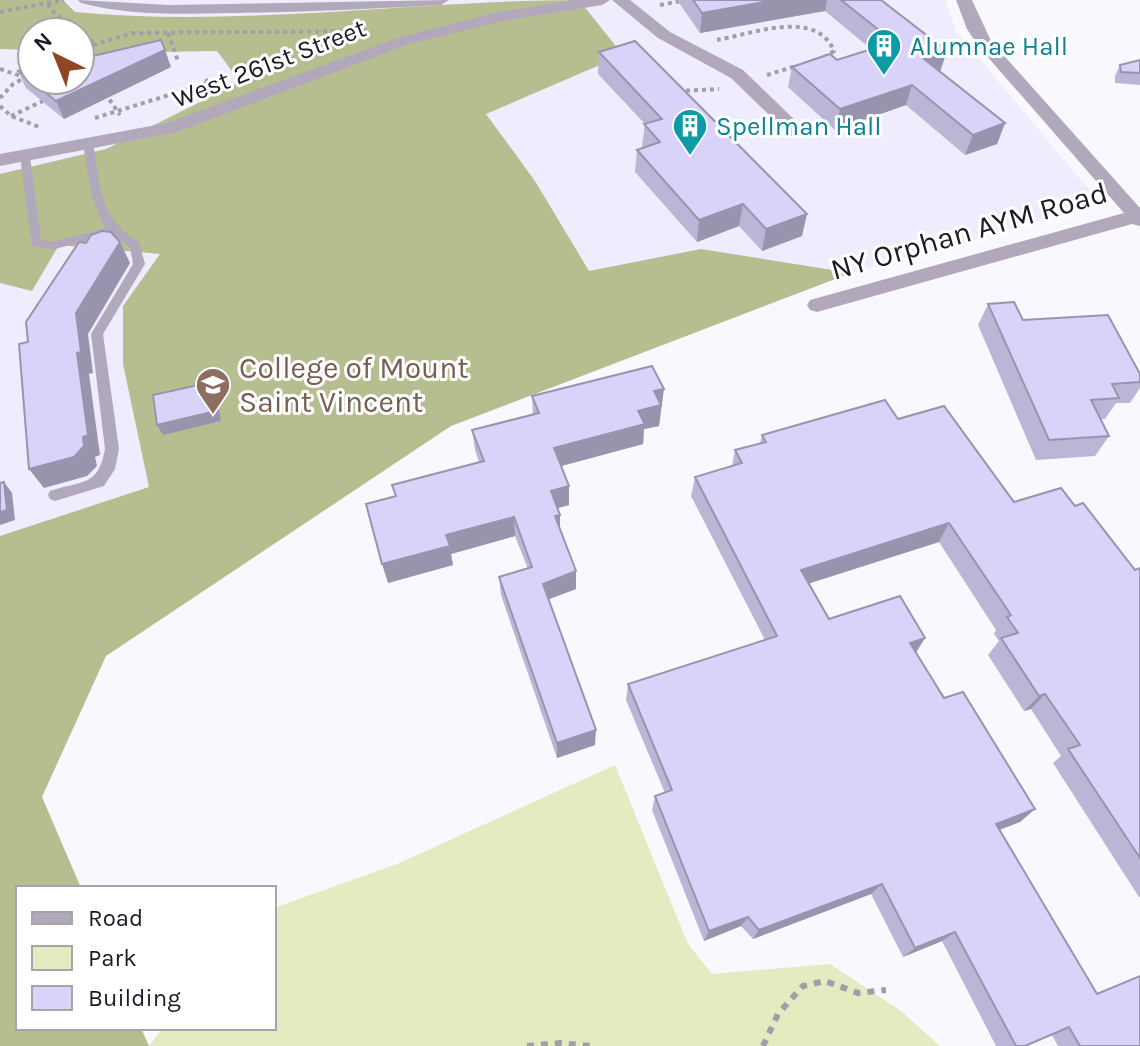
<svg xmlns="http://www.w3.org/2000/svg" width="1140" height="1046" viewBox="0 0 1140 1046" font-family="Karla,sans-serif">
<rect width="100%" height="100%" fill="#f9f8ff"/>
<path fill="#efecfd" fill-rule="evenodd" d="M0,0H945L956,31L1101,204L851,273L0,558ZM32,32H80V80H32Z"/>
<path fill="#e3ebc0" d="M615,765L688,944L712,974L830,964L901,1011L940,1046H149L163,1028H274V908L397,864Z"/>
<path fill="#b6be8f" d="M0,0H63L75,12C243,28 411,0 579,0L623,55L486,114L535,181L589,271L701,249L851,273L451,426L106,656L42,797L81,888H18V1028H141L149,1046H0V536L149,487L123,364V306L160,254L59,245L32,291L0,283V174L106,149L240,82L217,51L152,52L105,65L80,55V32H32V50L0,49Z"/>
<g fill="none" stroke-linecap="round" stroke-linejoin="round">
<g stroke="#a09ea7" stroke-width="4" stroke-dasharray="4 4" stroke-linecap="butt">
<path d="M48,4L53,12L92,41L87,64"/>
<path d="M660,5L687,0"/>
<path d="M0,12L64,0"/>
<path d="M168,33L178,61"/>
<path d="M717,40C752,34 816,8 834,51L825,57"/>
<path d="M93,45L132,33L367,31"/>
<path d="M0,69L24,77"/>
<path d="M767,75L796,66"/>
<path d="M678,91L719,89"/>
<path d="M105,93L120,115"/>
<path d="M0,98L13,84L32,74"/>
<path d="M0,106L11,116L42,128"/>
<path d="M11,116L43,101"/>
<path d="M95,118L208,83L206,79"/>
</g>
<g stroke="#a09ea7" stroke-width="6" stroke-dasharray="7 7" stroke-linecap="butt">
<path d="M527,1046L560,1043L590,1046"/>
<path d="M763,1046L778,1014L803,986L825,981L858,993L886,990"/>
</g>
<path fill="#b2a8bb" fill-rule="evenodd" d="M88,140L93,143C101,186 98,218 139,242L145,264L103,334L119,449L115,469L104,486L55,501L50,499L48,495L50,491C83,480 98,487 105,449L91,334L133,264L130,247L112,234L51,250L32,246L20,156L25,153L30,156L41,240L51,242L106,228C90,202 88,173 83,143Z"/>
<g fill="#b2a8bb" fill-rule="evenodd">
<path d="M78,0L169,5L449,0L441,5C372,9 302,12 233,13C181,14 131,16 81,3Z"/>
<path d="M573,0H610L602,5L498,22L409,44L177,132L0,166V154L167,123L397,38L498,12Z"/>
<path d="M612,0H630L670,32L743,70L803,128L806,132L803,136H791L731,78L658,38Z"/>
<path d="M956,0H972L991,41L1140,208V226L1132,224L817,312L810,310L807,305L810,300L1124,213L979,47L967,29Z"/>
</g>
</g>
<g fill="#bbb5d6">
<path d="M677,0H881L940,71L1005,123L997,144L965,155L906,105L835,130L788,87L792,67L837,60L871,49L825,11L700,33Z"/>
<path d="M599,52L802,236L762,251L739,226L697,242L635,172L637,150L644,148L642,146L645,124L598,74Z"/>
<path d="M1140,60V85L1115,83V76L1120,65Z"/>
<path d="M171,67L64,119L26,88L18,71Z"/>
<path d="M988,304L1140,374V388L1130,403H1116L1105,419H1101L1109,436L1095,456L1036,460L978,325Z"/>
<path d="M532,396L661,409L659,426L644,429L643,444L561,466L569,505L558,508L560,515V530L576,571V589L549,599L595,745L557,758L501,595L499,577L528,569L515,536L451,554L453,565L388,583L479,462L475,450L472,430L533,415Z"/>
<path d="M898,419L1014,502L1075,506L1135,570L1140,568V897H1139L1053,763L1061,756L1031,709L1024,711L988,655L999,641L994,634L996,630L939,542L809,583L829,619L925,638L916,652L944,698L1035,809L1020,822L1000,830L1097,994L1140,976V1046H1058L1052,1035L1025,1046H996L942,941L903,957L871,894L753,939L741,926L704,941L652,810L655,796L665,793L626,700L628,684L765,640L691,496L695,477L732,466L735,450L760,443L762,435Z"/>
</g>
<g fill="#9994ae">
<path d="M775,0H827L825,11L700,33L702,13Z"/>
<path d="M165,50L171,67L64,119L56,101Z"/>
<path d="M947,51L940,72L924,59Z"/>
<path d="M912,85L906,105L835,130L840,109Z"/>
<path d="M1005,123L997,144L965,155L973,135Z"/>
<path d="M743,204L739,226L697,242L699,220Z"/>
<path d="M807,214L802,236L762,251L766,229Z"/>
<path d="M120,242L130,263L88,334L93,373L89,374L100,455L95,457L97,466L87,476L44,488L29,469L77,353L76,313Z"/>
<path d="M212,382L216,393L221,421L163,435L157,425Z"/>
<path d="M664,389L659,426L644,429L643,444L554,468V448L638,411L654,391Z"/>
<path d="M4,482L12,493L15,520L0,525V512Z"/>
<path d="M569,486V505L551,510V491Z"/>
<path d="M560,515V534L555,516Z"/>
<path d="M514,517L515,536L451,554L453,565L388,583L382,564L446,535Z"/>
<path d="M949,523L939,542L795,588L801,570Z"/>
<path d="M576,571V589L544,601L543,584Z"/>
<path d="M925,638L915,654L910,643Z"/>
<path d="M1045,694L1031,709L1024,711L1039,696Z"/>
<path d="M596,730L595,745L557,758V743Z"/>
<path d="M1035,809L1020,822L982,836L996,824Z"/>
<path d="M882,884L871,894L753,939L759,930Z"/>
<path d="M748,917L741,926L704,941L709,931Z"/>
<path d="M955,932L942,941L903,957L915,948Z"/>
</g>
<g fill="#dad3f9" stroke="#9994ae" stroke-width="2">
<path d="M693,0H775L702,13Z"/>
<path d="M841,0H881L947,51L924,59L1005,123L973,135L912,85L840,109L792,67L830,54L837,60L894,42Z"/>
<path d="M161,40L165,50L56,101L18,71L32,64V80H80V59Z"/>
<path d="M635,41L807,214L766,229L743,204L699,220L637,150L660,142L644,124L662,119L599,52Z"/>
<path d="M1140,60V73L1121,72L1120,65Z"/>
<path d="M102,231L111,232L120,242L76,313L81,352L77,353L88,435L83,437L84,446L74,457L29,469L19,344L28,342L26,322L79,242L86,243L91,235Z"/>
<path d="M1014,302L1023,320L1108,315L1140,374V382L1112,384L1119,398L1091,400L1109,436L1049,440L988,304Z"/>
<path d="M652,366L664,389L654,391L661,405L638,411L645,424L554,448L569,486L551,491L560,515L555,516L576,571L543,584L596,730L557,743L499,577L532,567L514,517L446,535L450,546L382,564L366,504L396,496L392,485L484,461L472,430L539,413L532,396Z"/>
<path d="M212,382L216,411L157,425L153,395Z"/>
<path d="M885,400L898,419L944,406L1014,502L1061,488L1075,506L1083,503L1135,570L1140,568V858L1068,749L1080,745L1045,694L1039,696L1001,638L1018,633L1007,617L1011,615L949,523L801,570L829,619L900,596L925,638L910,643L944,698L963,692L1035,809L996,824L1097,994L1140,976V1046H1080L1069,1027L1025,1046H1016L955,932L915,948L882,884L759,930L748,917L709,931L655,796L672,790L628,684L777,636L695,477L742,463L735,450L766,442L762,435Z"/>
<path d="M4,482L7,510L0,512V483Z"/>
</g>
<defs>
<symbol id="building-pin" viewBox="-11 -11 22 30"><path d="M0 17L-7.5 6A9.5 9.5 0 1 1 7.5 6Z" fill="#0f9aa8" stroke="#fff"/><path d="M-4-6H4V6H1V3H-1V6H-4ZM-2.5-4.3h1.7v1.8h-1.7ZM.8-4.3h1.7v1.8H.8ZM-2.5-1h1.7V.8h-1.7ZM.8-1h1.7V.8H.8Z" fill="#fff"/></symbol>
<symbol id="university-pin" viewBox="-11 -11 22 30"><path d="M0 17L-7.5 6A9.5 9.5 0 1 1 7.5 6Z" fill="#8d6e63" stroke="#fff"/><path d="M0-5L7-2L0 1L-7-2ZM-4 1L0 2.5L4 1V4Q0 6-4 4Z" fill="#fff"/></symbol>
</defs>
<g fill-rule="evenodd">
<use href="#building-pin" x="864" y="26" width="40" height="54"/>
<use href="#building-pin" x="670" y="106" width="40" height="54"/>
<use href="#university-pin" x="193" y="365" width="40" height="54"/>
</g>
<g text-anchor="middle" stroke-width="6" stroke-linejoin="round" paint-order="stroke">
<g font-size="26" fill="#0d838f" stroke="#fff" text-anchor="start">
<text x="910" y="55">Alumnae Hall</text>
<text x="716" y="135">Spellman Hall</text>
</g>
<g font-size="26" fill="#1d1b26" stroke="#fff">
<text transform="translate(269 63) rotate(-21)" y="9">West 261st Street</text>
</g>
<g font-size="30" fill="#1d1b26" stroke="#fff">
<text transform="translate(969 231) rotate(-16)" y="10">NY Orphan AYM Road</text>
</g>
<g font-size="30" fill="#785e54" stroke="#fff" text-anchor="start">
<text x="239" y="378">College of Mount<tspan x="239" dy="34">Saint Vincent</tspan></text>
</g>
</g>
<rect x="16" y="886" width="260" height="144" fill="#ffffff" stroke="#a5a4a8" stroke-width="2"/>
<rect x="32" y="912" width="40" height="12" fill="#b2a8bb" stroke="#a5a4a8" stroke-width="2"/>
<text x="88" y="926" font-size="24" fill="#1d1b26">Road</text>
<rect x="32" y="946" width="40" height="24" fill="#e3ebc0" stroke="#a5a4a8" stroke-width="2"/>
<text x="88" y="966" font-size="24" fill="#1d1b26">Park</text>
<rect x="32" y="986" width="40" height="24" fill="#dad3f9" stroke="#a5a4a8" stroke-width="2"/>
<text x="88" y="1006" font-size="24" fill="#1d1b26">Building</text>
<g transform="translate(56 56) rotate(317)"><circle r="38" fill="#ffffff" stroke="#a5a4a8" stroke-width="2"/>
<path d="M0-6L14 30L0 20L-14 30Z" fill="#8e4626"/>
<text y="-12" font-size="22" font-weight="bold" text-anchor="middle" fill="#1d1b26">N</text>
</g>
</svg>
